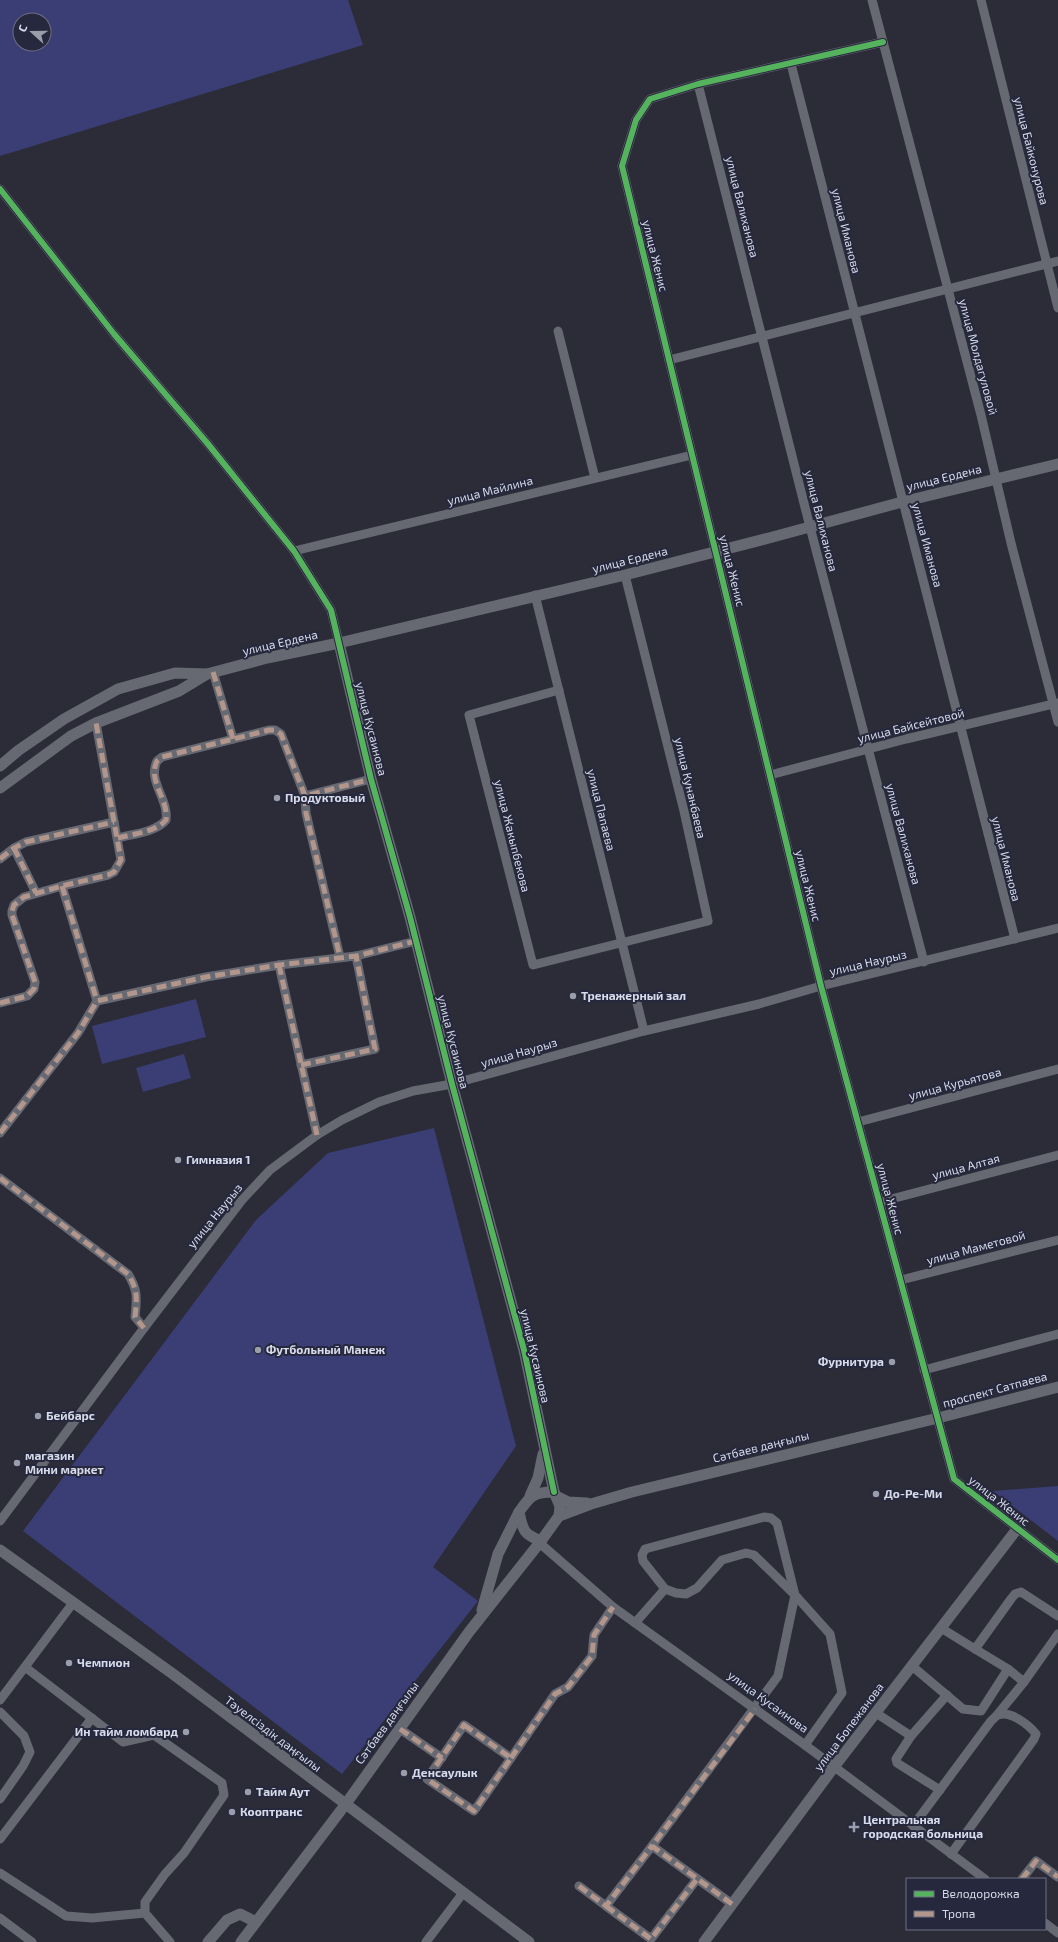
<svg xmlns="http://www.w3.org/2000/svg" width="1058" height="1942" viewBox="0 0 1058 1942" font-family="'Exo 2',sans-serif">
<rect width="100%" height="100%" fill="#2b2c38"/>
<g fill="#3b3e75" fill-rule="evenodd">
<path d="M0,0H348L363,45L0,156ZM20,20H44V44H20Z"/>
<path d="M196,999L206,1037L102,1064L92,1026Z"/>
<path d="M184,1054L191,1078L143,1092L136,1068Z"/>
<path d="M434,1128L516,1446L433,1567L478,1601L342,1774L23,1531L256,1220L328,1153Z"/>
<path d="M1058,1486V1541L993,1491Z"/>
</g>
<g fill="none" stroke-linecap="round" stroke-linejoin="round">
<g stroke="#676972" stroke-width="9">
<path d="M872,0L981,415L1011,543L1058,722"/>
<path d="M981,0L1058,308"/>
<path d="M883,42L698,84L650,99L636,120L622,166L821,986L954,1479L1058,1560"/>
<path d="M791,64L1015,939"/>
<path d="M698,84L810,527L924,962"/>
<path d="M0,189L114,334L208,444L294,551L331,610L339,643"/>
<path d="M558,331L595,478"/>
<path d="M669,360L1058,261"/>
<path d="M294,551L692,455"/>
<path d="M535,595L644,1031"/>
<path d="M213,672L233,739"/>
<path d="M559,690L469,715L533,965L708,921L684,811L625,575"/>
<path d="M770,775L906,739L1058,703"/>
<path d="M305,796L306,813L340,957"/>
<path d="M118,838C133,834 156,832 166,820C169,799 147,781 157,761L162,757L269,730H275L281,734L305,796L371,779"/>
<path d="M14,848L36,893"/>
<path d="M0,859L14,848L26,842L114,822"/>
<path d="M62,886L97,1001"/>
<path d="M279,965L317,1135"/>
<path d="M0,1003L27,996L34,989L35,982L12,915V911L14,905L24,897L62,886L108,875L114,872L121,860L96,723"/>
<path d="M301,1065L375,1049L356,956"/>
<path d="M858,1122L1058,1069"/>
<path d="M0,1133L78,1033L97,1001L206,977L279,965L356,956L416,941"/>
<path d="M0,1178L128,1274C138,1290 137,1298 135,1317L144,1328"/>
<path d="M880,1202L1058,1155"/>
<path d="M901,1280L1058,1240"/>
<path d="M924,1370L1058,1334"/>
<path d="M0,1521L144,1328L242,1200L270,1170L317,1135L342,1120L379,1102L413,1091L452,1084L644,1031L759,1004L821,986L1058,928"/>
<path d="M541,1541L543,1546L613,1607L805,1745L985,1879"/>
<path d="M665,1589L676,1593L686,1594L697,1588L722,1560L746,1553L754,1555L795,1595L778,1676L652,1846L732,1904"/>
<path d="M635,1623L665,1589L643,1561L642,1555L645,1549L764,1517L771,1518L777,1523L795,1595L830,1634L842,1693L805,1745"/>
<path d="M941,1628L975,1649L1011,1599L1015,1594L1021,1592L1058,1616"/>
<path d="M975,1649L1008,1669L1024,1682L997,1715"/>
<path d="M912,1666L963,1709L981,1711L1008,1669"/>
<path d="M25,1667L123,1742L154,1735L222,1783L224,1795L184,1853L165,1874L145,1902V1913L170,1942"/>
<path d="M1024,1682L1058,1634"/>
<path d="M0,1700L73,1603"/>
<path d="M0,1712L24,1736L30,1752L23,1766L0,1799"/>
<path d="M876,1713L911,1736"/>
<path d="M464,1725L511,1758L474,1811L427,1779Z"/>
<path d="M400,1729L442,1758"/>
<path d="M511,1758L555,1694L568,1687L592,1656L594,1635L613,1607"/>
<path d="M940,1790L897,1763L896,1759L911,1736L947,1695"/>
<path d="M913,1826L991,1721C993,1720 995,1716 998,1715C1010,1710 1029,1725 1036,1734L1034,1739L951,1854"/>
<path d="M0,1839L92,1718"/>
<path d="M0,1873L66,1916L92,1918L145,1913"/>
<path d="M1022,1879L1036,1861L1058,1877"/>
<path d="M579,1886L606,1906L652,1846"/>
<path d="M606,1906L651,1939L697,1879"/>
<path d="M0,1918L32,1942"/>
<path d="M1045,1923L1058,1933"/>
<path d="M426,1942L463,1893"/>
</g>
<g stroke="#676972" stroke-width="11">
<path d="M339,643L371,779L410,917L452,1084L524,1350L554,1492"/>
<path d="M0,766L19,750L64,719L118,689L175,673L207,674L267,658L339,643L625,575L769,538L902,502L1058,464"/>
<path d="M0,788L71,736L96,723L179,691L207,674"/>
<path d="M530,1496L538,1478L543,1454"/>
<path d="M558,1497L568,1502L587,1503"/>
<path d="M559,1516L560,1506L554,1492C533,1492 530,1496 519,1512C523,1530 523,1534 541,1541L559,1516L591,1504L632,1492L938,1418L1058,1387"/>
<path d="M0,1550L173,1674L529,1942"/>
<path d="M482,1610L498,1554L519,1512"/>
<path d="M208,1942L227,1920L240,1914L256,1922"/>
<path d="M241,1942L345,1805L469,1632L541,1541"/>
<path d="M704,1942L834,1767L1017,1529"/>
</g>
<g stroke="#b2968c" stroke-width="5" stroke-dasharray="10 5" stroke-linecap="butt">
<path d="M213,672L233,739"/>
<path d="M305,796L306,813L340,957"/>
<path d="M118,838C133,834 156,832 166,820C169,799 147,781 157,761L162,757L269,730H275L281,734L305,796L371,779"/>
<path d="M14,848L36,893"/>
<path d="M0,859L14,848L26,842L114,822"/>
<path d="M62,886L97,1001"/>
<path d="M279,965L317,1135"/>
<path d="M0,1003L27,996L34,989L35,982L12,915V911L14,905L24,897L62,886L108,875L114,872L121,860L96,723"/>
<path d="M301,1065L375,1049L356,956"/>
<path d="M0,1133L78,1033L97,1001L206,977L279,965L356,956L416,941"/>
<path d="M0,1178L128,1274C138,1290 137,1298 135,1317L144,1328"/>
<path d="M464,1725L511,1758L474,1811L427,1779Z"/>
<path d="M400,1729L442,1758"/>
<path d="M511,1758L555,1694L568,1687L592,1656L594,1635L613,1607"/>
<path d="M1022,1879L1036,1861L1058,1877"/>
<path d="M579,1886L606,1906L652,1846"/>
<path d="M732,1904L652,1846L755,1709"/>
<path d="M606,1906L651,1939L697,1879"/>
</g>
<defs>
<g id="cycleway">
<path d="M883,42L698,84L650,99L636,120L622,166L821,986L954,1479L1058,1560"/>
<path d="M0,189L114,334L208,444L294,551L331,610L371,779L410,917L452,1084L524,1350L554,1492"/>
</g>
</defs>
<use href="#cycleway" stroke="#26283d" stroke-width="8"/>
<use href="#cycleway" stroke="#56b35d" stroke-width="6"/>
</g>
<g fill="#9b9daa" stroke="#26283d" stroke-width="1.5">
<circle cx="277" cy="798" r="4"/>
<circle cx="573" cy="996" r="4"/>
<circle cx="178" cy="1160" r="4"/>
<circle cx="258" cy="1350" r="4"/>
<circle cx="892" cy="1362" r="4"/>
<circle cx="38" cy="1416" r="4"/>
<circle cx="17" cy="1463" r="4"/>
<circle cx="876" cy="1494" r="4"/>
<circle cx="69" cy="1663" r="4"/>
<circle cx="186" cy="1732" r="4"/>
<circle cx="404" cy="1773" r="4"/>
<circle cx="248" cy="1792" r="4"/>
<circle cx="232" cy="1812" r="4"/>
<path d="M852 1821h4v4h4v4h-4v4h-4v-4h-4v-4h4z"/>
</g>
<g text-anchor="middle" stroke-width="4" stroke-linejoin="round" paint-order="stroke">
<g font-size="12" fill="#d7dae8" stroke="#26283d">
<text transform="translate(1031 151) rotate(76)" y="4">улица Байконурова</text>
<text transform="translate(742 207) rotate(76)" y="4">улица Валиханова</text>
<text transform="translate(846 231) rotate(76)" y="4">улица Иманова</text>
<text transform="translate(655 256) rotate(76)" y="4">улица Женис</text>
<text transform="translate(978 357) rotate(75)" y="4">улица Молдагуловой</text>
<text transform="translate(944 478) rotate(-14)" y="4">улица Ердена</text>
<text transform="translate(490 491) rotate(-14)" y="4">улица Майлина</text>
<text transform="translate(821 521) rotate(76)" y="4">улица Валиханова</text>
<text transform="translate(927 545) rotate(75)" y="4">улица Иманова</text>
<text transform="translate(630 560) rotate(-14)" y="4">улица Ердена</text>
<text transform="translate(732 571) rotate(76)" y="4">улица Женис</text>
<text transform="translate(280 643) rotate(-13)" y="4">улица Ердена</text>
<text transform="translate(911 726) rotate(-14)" y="4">улица Байсейтовой</text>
<text transform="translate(371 729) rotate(76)" y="4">улица Кусаинова</text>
<text transform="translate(690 788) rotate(77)" y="4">улица Кунанбаева</text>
<text transform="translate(601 810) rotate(76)" y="4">улица Папаева</text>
<text transform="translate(903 834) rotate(75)" y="4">улица Валиханова</text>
<text transform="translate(512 836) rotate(76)" y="4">улица Жакыпбекова</text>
<text transform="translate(1006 859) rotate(76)" y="4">улица Иманова</text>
<text transform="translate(808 886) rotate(76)" y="4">улица Женис</text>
<text transform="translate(868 963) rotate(-13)" y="4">улица Наурыз</text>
<text transform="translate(453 1042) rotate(76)" y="4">улица Кусаинова</text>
<text transform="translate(519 1053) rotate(-16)" y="4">улица Наурыз</text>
<text transform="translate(955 1084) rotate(-15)" y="4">улица Курьятова</text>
<text transform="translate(966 1167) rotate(-15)" y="4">улица Алтая</text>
<text transform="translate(890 1199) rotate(75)" y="4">улица Женис</text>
<text transform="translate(215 1216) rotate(-51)" y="4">улица Наурыз</text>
<text transform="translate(976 1248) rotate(-15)" y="4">улица Маметовой</text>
<text transform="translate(535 1356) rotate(77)" y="4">улица Кусаинова</text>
<text transform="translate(995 1390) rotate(-15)" y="4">проспект Сатпаева</text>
<text transform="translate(761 1447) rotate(-14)" y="4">Сәтбаев даңғылы</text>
<text transform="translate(999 1501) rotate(38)" y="4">улица Женис</text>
<text transform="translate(768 1702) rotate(36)" y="4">улица Кусаинова</text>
<text transform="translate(387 1723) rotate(-54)" y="4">Сәтбаев даңғылы</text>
<text transform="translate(849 1727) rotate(-53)" y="4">улица Бопежанова</text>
<text transform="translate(273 1734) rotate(37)" y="4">Тәуелсіздік даңғылы</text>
</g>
<g font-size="12" font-weight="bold" fill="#d7dae8" stroke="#26283d" text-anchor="start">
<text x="285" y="802">Продуктовый</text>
<text x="581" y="1000">Тренажерный зал</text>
<text x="186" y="1164">Гимназия 1</text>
<text x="266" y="1354">Футбольный Манеж</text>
<text x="884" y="1366" text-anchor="end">Фурнитура</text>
<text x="46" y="1420">Бейбарс</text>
<text x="25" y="1460">магазин<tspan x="25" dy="14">Мини маркет</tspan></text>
<text x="884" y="1498">До-Ре-Ми</text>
<text x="77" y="1667">Чемпион</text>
<text x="178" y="1736" text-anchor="end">Ин тайм ломбард</text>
<text x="412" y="1777">Денсаулык</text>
<text x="256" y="1796">Тайм Аут</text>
<text x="240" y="1816">Кооптранс</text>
<text x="863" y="1824">Центральная<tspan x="863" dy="14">городская больница</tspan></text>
</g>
</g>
<rect x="906" y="1878" width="140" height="52" fill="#26283d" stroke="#6d6f81"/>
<rect x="914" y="1891" width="20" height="6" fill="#56b35d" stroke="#6d6f81"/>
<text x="942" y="1898" font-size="12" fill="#d7dae8">Велодорожка</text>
<rect x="914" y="1911" width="20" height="6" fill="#b2968c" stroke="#6d6f81"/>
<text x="942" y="1918" font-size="12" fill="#d7dae8">Тропа</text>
<g transform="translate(32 32) rotate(291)"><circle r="19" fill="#26283d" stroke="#6d6f81"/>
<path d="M0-3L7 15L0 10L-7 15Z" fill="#9b9daa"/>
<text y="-6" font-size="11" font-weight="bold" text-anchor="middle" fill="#d7dae8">С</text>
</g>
</svg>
